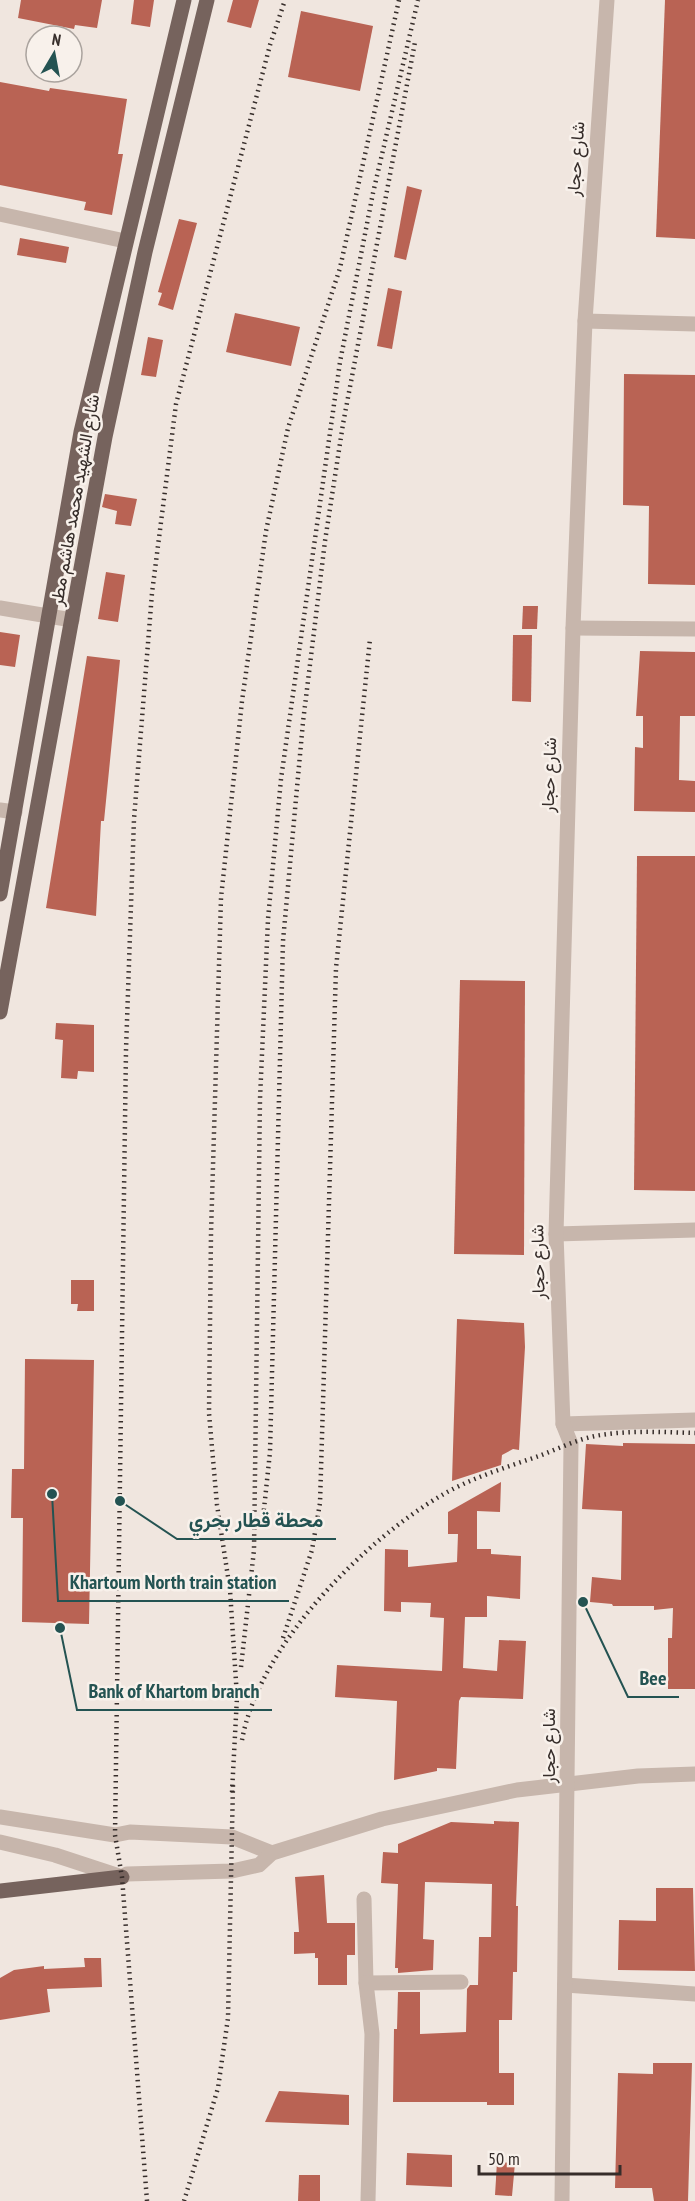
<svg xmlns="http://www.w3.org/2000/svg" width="695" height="2201" viewBox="0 0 695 2201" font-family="'PT Sans Narrow',Vazirmatn,sans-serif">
<rect width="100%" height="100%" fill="#f0e6df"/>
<g fill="#b96354">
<path d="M21,0H102L97,28L75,25L74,29L18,18Z"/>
<path d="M134,0H154L150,27L131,24Z"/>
<path d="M233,0H259L251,28L227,22Z"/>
<path d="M665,0H695V239L656,237Z"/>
<path d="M301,11L373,26L360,91L288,77Z"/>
<path d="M0,82L49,91L50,88L127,99L118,154H123L112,215L84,210L86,202L0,185Z"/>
<path d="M407,186L422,190L406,260L394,257Z"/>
<path d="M179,219L197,223L173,310L158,305L162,293L158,292Z"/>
<path d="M20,238L69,247L66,263L17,255Z"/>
<path d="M388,288L402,291L392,349L377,346Z"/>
<path d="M235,313L300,327L291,366L226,352Z"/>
<path d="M148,337L163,340L156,377L141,375Z"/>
<path d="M624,374L695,375V585L648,584L649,506L623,505Z"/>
<path d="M105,494L137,499L131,526L115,524L117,511L102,507Z"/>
<path d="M106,572L125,575L118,622L98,619Z"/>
<path d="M523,606H538L537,629H522Z"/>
<path d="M0,632L20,635L15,667L0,665Z"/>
<path d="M513,635H532L531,702L512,701Z"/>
<path d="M640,651L695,652V716H680L679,780L695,781V812L634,811L635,747L643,748V716H636Z"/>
<path d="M87,656L120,660L104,821H101L96,916L46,908Z"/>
<path d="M637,856H695V1191L634,1190Z"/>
<path d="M460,980L525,981L524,1255L454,1254Z"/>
<path d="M56,1023L94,1025V1072L78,1071L77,1079L61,1078L63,1040L55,1039Z"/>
<path d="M71,1280H94V1311H77L78,1304H71Z"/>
<path d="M457,1319L524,1323L525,1347L519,1450L513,1449L502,1455L501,1465L452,1481Z"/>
<path d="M25,1359L94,1360L89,1624L22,1622L23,1518H11L12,1469H24Z"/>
<path d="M623,1443L695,1444V1689H668V1638H672L673,1608L654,1610V1606H613L612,1604L590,1602L592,1577L621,1580L622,1511L582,1509L586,1444L623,1446Z"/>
<path d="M501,1482L500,1512L477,1511V1549H491V1554L521,1556L520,1599L487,1596V1617H465L463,1668L497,1671L499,1640L526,1641L523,1699L461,1697L459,1701L456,1769L437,1768V1771L394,1780L397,1701L335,1697L337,1665L442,1671L444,1618L430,1617L431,1603L401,1602V1612L384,1611L385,1549L408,1550V1567L457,1562L458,1534H448V1512Z"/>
<path d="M494,1821L519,1822L516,1906H518L517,1972H513L512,2020H499V2073H514V2105H487V2102H393L394,2029H397L398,1992H420V2034L466,2032L467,1989L470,1985H478L479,1937H491L492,1884L425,1882L423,1939L434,1940L433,1970L398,1973V1968H395L398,1884L381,1883L383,1852L398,1853V1844L451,1822L494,1824Z"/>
<path d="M324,1875L327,1923H355V1955H347V1985H318V1958H315V1953L294,1954V1932H299L295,1877Z"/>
<path d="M656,1888H693L695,1971L618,1970L619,1920L656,1921Z"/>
<path d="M84,1958H101L102,1987L47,1989L50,2012L0,2020V1978L14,1970L44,1966V1969L85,1967Z"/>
<path d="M653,2063H692L688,2201H654L652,2188H615L618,2073L653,2074Z"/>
<path d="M279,2091L349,2095V2125L265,2122Z"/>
<path d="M407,2153L452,2155V2187L406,2185Z"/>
<path d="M497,2162L515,2163L512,2196L495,2195Z"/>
<path d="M299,2175H320V2201H298Z"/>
</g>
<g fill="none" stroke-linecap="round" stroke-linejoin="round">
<g stroke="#c7b6ac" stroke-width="15">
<path d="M0,214L125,241"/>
<path d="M585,321L695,324"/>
<path d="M0,608L72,620"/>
<path d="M573,628L695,629"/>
<path d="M0,810L15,812"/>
<path d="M556,1234L695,1230"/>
<path d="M563,1424L695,1420"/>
<path d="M0,1817L115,1835L130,1832L232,1837L272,1853"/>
<path d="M0,1842L55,1855L122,1877L127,1874L232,1871L259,1865L272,1853L382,1819L517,1790L638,1776L695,1774"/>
<path d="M364,1899L366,1983L372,2034L368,2201"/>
<path d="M366,1983L461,1982"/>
<path d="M565,1985L695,1994"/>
<path d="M562,2201L571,1444L563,1424L556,1234L573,628L585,321L607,0"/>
</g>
<g stroke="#76635d" stroke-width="15">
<path d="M0,894L81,432L184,0"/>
<path d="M0,1012L105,437L145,252L207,0"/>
<path d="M0,1891L122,1877"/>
</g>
<g stroke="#362d2a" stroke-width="4.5" stroke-dasharray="1.5 4.5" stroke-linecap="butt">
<path d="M262,1528L270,1452L283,941L303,722L325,541L343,424L415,42"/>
<path d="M283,1638L312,1550L320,1503L336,968L370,639"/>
<path d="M241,1667L254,1550L260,1099L268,919L281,779L340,362L373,193L418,0"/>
<path d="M242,1740C259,1646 362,1542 442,1495C471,1478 507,1467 539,1456C557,1449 576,1440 595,1436C627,1430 662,1432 695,1433"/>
<path d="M232,1792L237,1697L230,1590L217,1505L209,1413L211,1233L221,898L242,701L266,531L288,428L340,268L399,0"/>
<path d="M147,2201L122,1877L115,1835L126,1050L134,819L152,593L176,404L270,45L285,0"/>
<path d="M184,2201L218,2088L228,2018L233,1784"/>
</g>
</g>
<g text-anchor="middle" stroke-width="5" stroke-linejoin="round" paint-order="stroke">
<g font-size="18" fill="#362d2a" stroke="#f8f1eb">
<text transform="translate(576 159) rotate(-86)" y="6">شارع حجار</text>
<text transform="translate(75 500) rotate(-80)" y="6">شارع الشهيد محمد هاشم مطر</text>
<text transform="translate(549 775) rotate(-88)" y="6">شارع حجار</text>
<text transform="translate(538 1262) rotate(-91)" y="6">شارع حجار</text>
<text transform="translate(549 1746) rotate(-90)" y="6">شارع حجار</text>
</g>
</g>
<path fill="none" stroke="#245352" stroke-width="2" d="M120 1501L177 1539H336M52 1494L58 1601H289M583 1602L628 1697H679M60 1628L77 1710H272"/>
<g fill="#245352" stroke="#f8f1eb" stroke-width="2">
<circle cx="120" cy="1501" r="6"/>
<circle cx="52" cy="1494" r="6"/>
<circle cx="583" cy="1602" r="6"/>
<circle cx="60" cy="1628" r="6"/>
</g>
<g font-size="20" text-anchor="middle" font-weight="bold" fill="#245352" stroke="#f8f1eb" stroke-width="5" stroke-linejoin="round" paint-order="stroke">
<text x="256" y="1527">محطة قطار بحري</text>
<text x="173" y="1589">Khartoum North train station</text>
<text x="653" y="1685">Bee</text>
<text x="174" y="1698">Bank of Khartom branch</text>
</g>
<g transform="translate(54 54) rotate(10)"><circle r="28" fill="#f8f1eb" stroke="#aaa39e" stroke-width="1.5"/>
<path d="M0-4.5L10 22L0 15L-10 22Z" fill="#245352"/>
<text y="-9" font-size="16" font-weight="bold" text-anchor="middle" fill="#362d2a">N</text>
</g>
<path d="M479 2165v9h141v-9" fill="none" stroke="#362d2a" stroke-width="3"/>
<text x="488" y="2165" font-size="18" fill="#362d2a" stroke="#f8f1eb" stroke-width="4.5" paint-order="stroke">50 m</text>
</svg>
